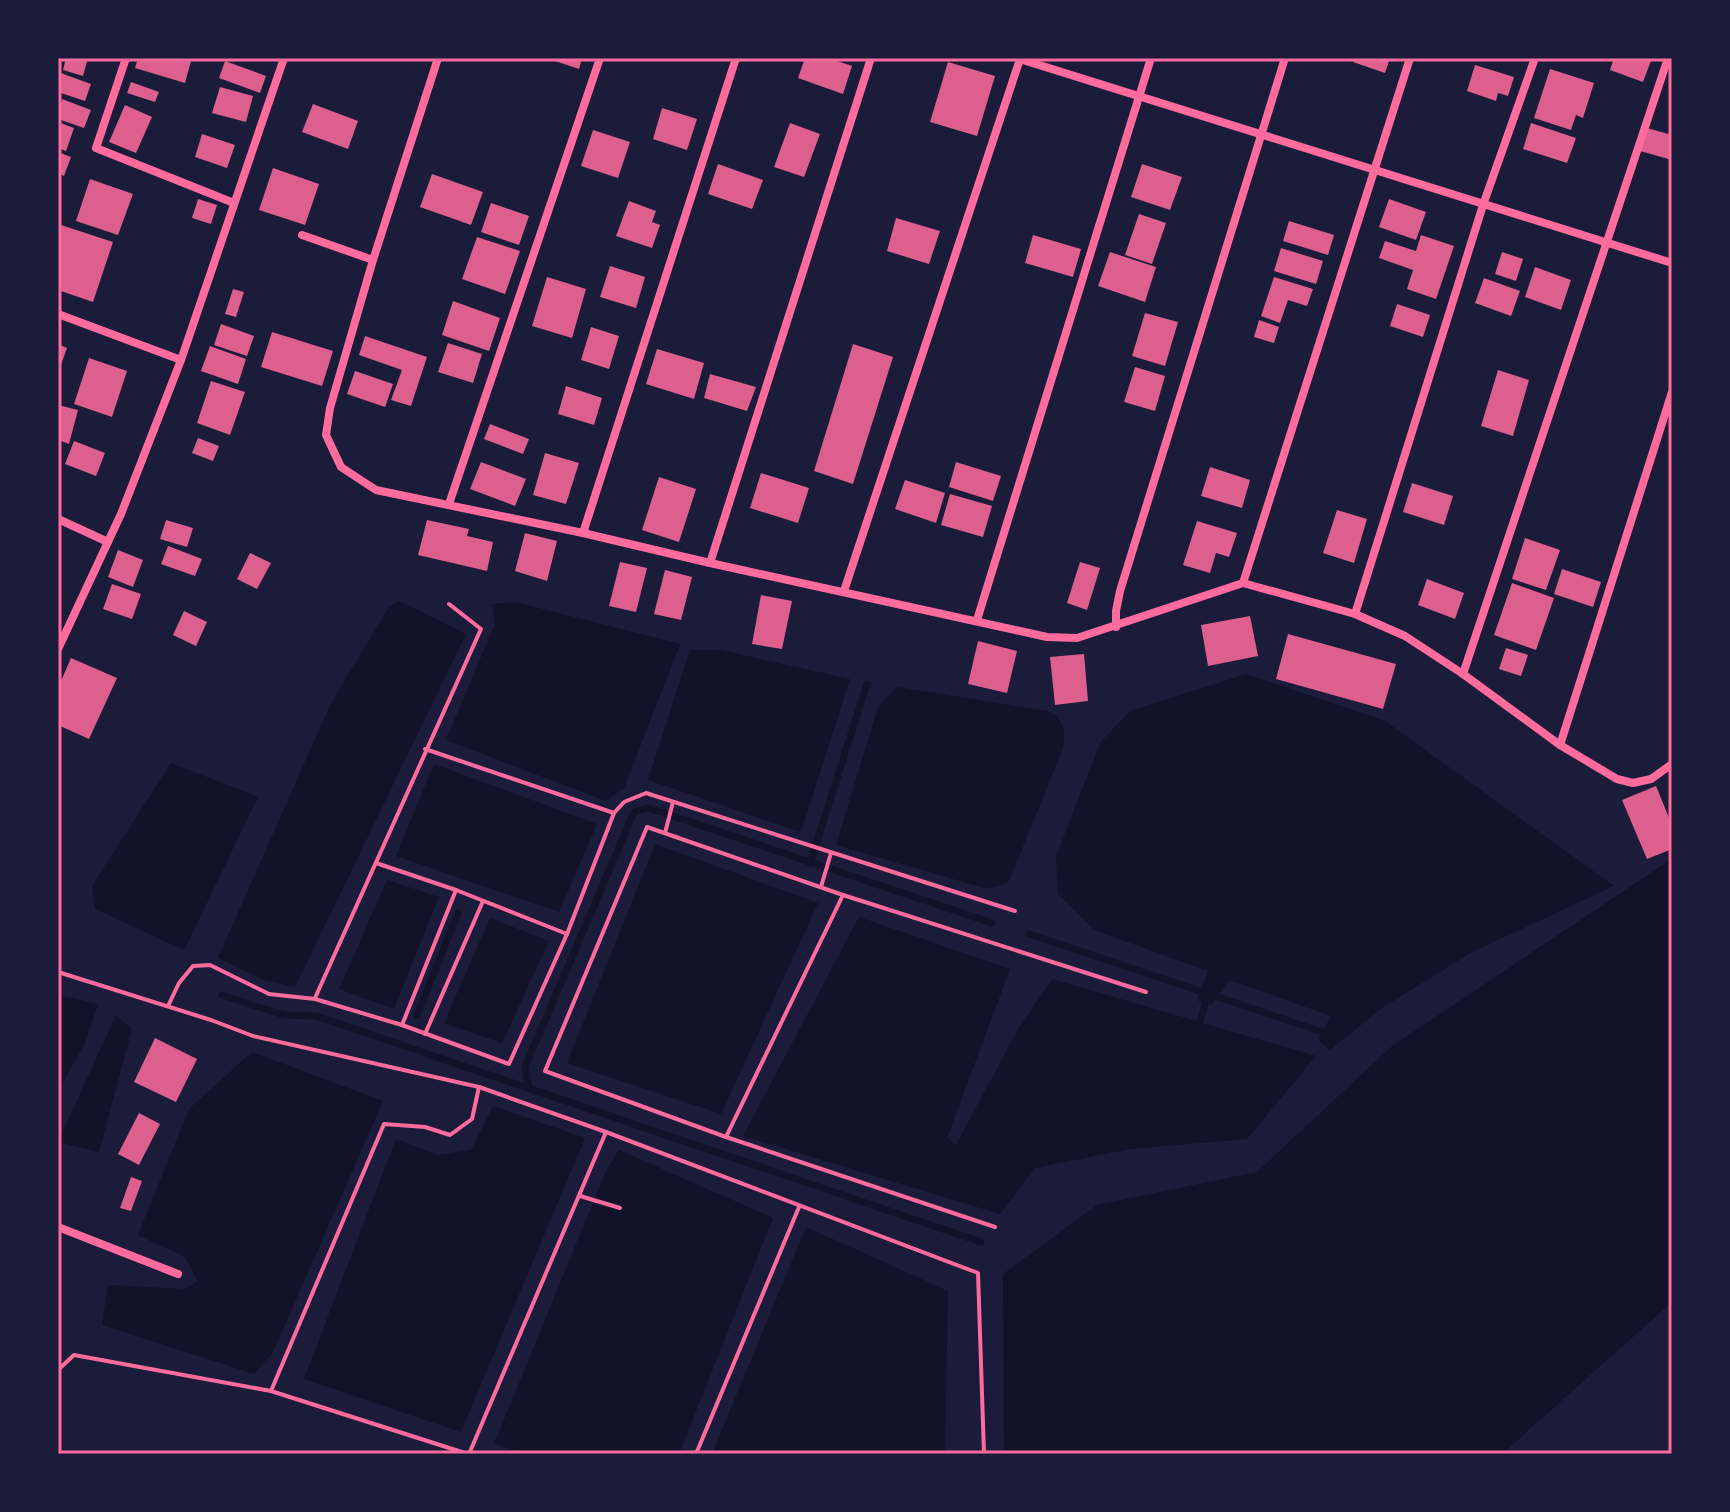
<svg xmlns="http://www.w3.org/2000/svg" width="1730" height="1512" viewBox="0 0 1730 1512" font-family="'PT Sans Narrow',sans-serif">
<rect width="100%" height="100%" fill="#1b1b3a"/>
<g fill="#12122b">
<path d="M399,601L466,634L295,987L264,980L218,958L331,703L389,607Z"/>
<path d="M515,602L680,644L624,788L606,801L446,740L495,624L492,604Z"/>
<path d="M690,650H721L850,679L801,832L648,780Z"/>
<path d="M1246,674L1385,721L1614,886L1472,952L1382,1008L1330,1050L1318,1039L1331,1016L1230,980L1211,1005L1197,1000L1208,971L1094,930L1058,894L1056,857L1100,743L1130,711Z"/>
<path d="M897,687L1048,711C1065,718 1065,732 1063,748L1009,881L997,887L984,888L836,845L878,707Z"/>
<path d="M171,763L258,797L184,950L95,909L92,886Z"/>
<path d="M434,764L597,824L559,912L396,856Z"/>
<path d="M655,844L818,903L721,1114L567,1063Z"/>
<path d="M1672,859V1302L1502,1454H1004L1003,1274L1097,1205L1257,1172L1392,1046Z"/>
<path d="M387,880L439,897L394,1009L339,989Z"/>
<path d="M859,917L1010,969L947,1138L956,1145L1017,1031L1052,979L1316,1056L1247,1139L1130,1149L1035,1168L1000,1214L743,1136Z"/>
<path d="M490,918L549,941L502,1043L444,1023Z"/>
<path d="M58,995L98,1004L85,1043L58,1091Z"/>
<path d="M116,1015L132,1029L99,1152L58,1142Z"/>
<path d="M252,1052L383,1101L273,1352L254,1374L102,1325L108,1285L185,1289L198,1281L185,1257L138,1235L189,1109Z"/>
<path d="M493,1106L585,1138L461,1432L304,1379L396,1139L438,1155L471,1150Z"/>
<path d="M619,1150L773,1218L679,1454H528L494,1444L606,1171Z"/>
<path d="M806,1227L948,1291L945,1454H712Z"/>
</g>
<g fill="none" stroke-linecap="round" stroke-linejoin="round">
<g stroke="#12122b" stroke-width="7">
<path d="M810,863L867,684"/>
<path d="M1029,934L1328,1034"/>
<path d="M222,995L284,1015L316,1016L981,1242"/>
<path d="M417,1015L458,913"/>
<path d="M1200,1021L1208,995"/>
<path d="M529,1088L525,1067L634,812L647,808L661,812L992,923"/>
</g>
</g>
<g fill="#dd5f8e">
<path d="M66,58H88L83,76L63,70Z"/>
<path d="M138,58H181L191,61L185,83L135,68Z"/>
<path d="M546,58H582L579,69Z"/>
<path d="M805,58H829L852,66L843,94L798,78Z"/>
<path d="M1354,58H1390L1385,73L1353,62Z"/>
<path d="M1614,58H1652L1643,82L1610,70Z"/>
<path d="M225,61L266,76L260,93L219,78Z"/>
<path d="M948,62L995,76L977,136L930,122Z"/>
<path d="M1475,65L1514,77L1508,96L1498,93L1496,101L1467,91Z"/>
<path d="M1550,69L1594,83L1583,118L1576,115L1571,130L1534,118Z"/>
<path d="M58,72L91,84L85,101L58,92Z"/>
<path d="M131,82L159,92L155,102L127,93Z"/>
<path d="M220,87L253,96L246,122L212,113Z"/>
<path d="M62,99L91,110L84,128L58,119Z"/>
<path d="M313,104L358,121L348,149L302,132Z"/>
<path d="M125,105L152,117L136,153L109,142Z"/>
<path d="M662,108L697,119L687,150L653,139Z"/>
<path d="M58,122L74,128L66,151L58,148Z"/>
<path d="M790,123L820,134L804,177L774,167Z"/>
<path d="M1531,123L1576,138L1567,163L1523,149Z"/>
<path d="M1647,128L1672,135V160L1640,151Z"/>
<path d="M593,130L630,142L618,178L581,166Z"/>
<path d="M202,134L235,145L227,168L195,157Z"/>
<path d="M58,152L71,157L64,176L58,173Z"/>
<path d="M718,164L763,180L752,209L708,194Z"/>
<path d="M1142,164L1182,177L1170,210L1131,197Z"/>
<path d="M273,168L319,184L305,225L259,210Z"/>
<path d="M432,174L483,192L471,225L420,207Z"/>
<path d="M90,179L133,194L118,235L76,221Z"/>
<path d="M198,199L217,205L211,224L192,218Z"/>
<path d="M1389,199L1426,212L1416,240L1379,227Z"/>
<path d="M629,201L656,211L652,222L660,225L652,248L616,236Z"/>
<path d="M491,203L529,216L519,245L481,232Z"/>
<path d="M1139,214L1166,223L1152,264L1125,255Z"/>
<path d="M896,218L940,231L929,264L887,251Z"/>
<path d="M1289,221L1334,235L1328,255L1283,241Z"/>
<path d="M61,225L113,242L93,302L58,290V232Z"/>
<path d="M1033,235L1081,249L1073,277L1025,263Z"/>
<path d="M1421,235L1454,246L1436,299L1407,289L1413,270L1379,258L1385,241L1416,251Z"/>
<path d="M477,237L520,251L505,294L462,279Z"/>
<path d="M1281,248L1323,261L1316,284L1274,271Z"/>
<path d="M1110,252L1156,267L1145,302L1098,286Z"/>
<path d="M1502,252L1523,259L1516,281L1495,274Z"/>
<path d="M610,266L645,277L636,308L600,297Z"/>
<path d="M1535,267L1571,280L1561,310L1525,297Z"/>
<path d="M547,277L586,289L572,338L532,326Z"/>
<path d="M1274,277L1313,289L1307,306L1288,300L1280,323L1261,316Z"/>
<path d="M1484,278L1520,291L1511,316L1475,303Z"/>
<path d="M233,289L244,292L236,317L225,314Z"/>
<path d="M453,301L500,318L489,351L442,335Z"/>
<path d="M1397,304L1430,315L1423,337L1390,326Z"/>
<path d="M1145,313L1178,322L1165,366L1132,356Z"/>
<path d="M1259,320L1279,327L1274,343L1254,337Z"/>
<path d="M221,324L254,336L247,356L214,345Z"/>
<path d="M591,327L619,336L609,369L581,360Z"/>
<path d="M272,332L333,351L322,386L261,367Z"/>
<path d="M365,336L427,357L411,406L391,400L402,370L359,355Z"/>
<path d="M448,343L482,354L473,383L438,372Z"/>
<path d="M58,344L67,348L58,373Z"/>
<path d="M853,344L893,357L853,484L814,471Z"/>
<path d="M210,346L246,359L238,384L201,371Z"/>
<path d="M657,349L704,363L694,399L646,384Z"/>
<path d="M89,358L127,371L112,417L74,404Z"/>
<path d="M1135,367L1165,376L1155,411L1124,402Z"/>
<path d="M1498,370L1529,380L1513,436L1481,426Z"/>
<path d="M355,371L393,384L385,407L347,394Z"/>
<path d="M710,374L756,387L747,411L704,398Z"/>
<path d="M211,381L245,392L230,435L197,423Z"/>
<path d="M566,386L602,398L594,425L558,414Z"/>
<path d="M58,405L78,410L69,444L58,440Z"/>
<path d="M490,424L529,439L523,454L484,439Z"/>
<path d="M198,438L219,446L213,461L192,453Z"/>
<path d="M74,441L105,453L96,476L65,464Z"/>
<path d="M545,453L579,463L566,504L533,495Z"/>
<path d="M481,462L526,479L515,506L470,489Z"/>
<path d="M956,462L1001,476L993,501L949,487Z"/>
<path d="M1210,467L1250,480L1242,508L1201,496Z"/>
<path d="M761,473L809,488L798,523L750,508Z"/>
<path d="M659,477L696,489L679,542L642,530Z"/>
<path d="M905,480L945,493L936,523L895,509Z"/>
<path d="M1412,483L1453,496L1444,525L1403,512Z"/>
<path d="M950,494L992,506L983,537L941,525Z"/>
<path d="M1337,510L1367,519L1354,563L1323,553Z"/>
<path d="M166,520L193,528L187,547L160,539Z"/>
<path d="M427,520L469,529L467,536L493,542L487,571L418,555Z"/>
<path d="M1197,521L1237,533L1229,557L1216,553L1210,573L1183,565Z"/>
<path d="M525,533L557,541L547,581L515,571Z"/>
<path d="M1525,538L1560,550L1546,590L1512,579Z"/>
<path d="M168,546L202,559L195,576L161,564Z"/>
<path d="M118,550L143,560L133,587L108,577Z"/>
<path d="M250,553L271,563L257,589L237,579Z"/>
<path d="M620,562L647,568L636,612L609,606Z"/>
<path d="M1080,562L1100,568L1087,610L1067,603Z"/>
<path d="M1562,569L1601,582L1593,607L1554,594Z"/>
<path d="M665,570L692,577L681,620L654,614Z"/>
<path d="M1427,579L1464,593L1455,619L1418,605Z"/>
<path d="M1512,583L1554,598L1536,650L1494,635Z"/>
<path d="M112,584L141,594L132,619L103,609Z"/>
<path d="M761,595L792,601L782,649L752,644Z"/>
<path d="M184,611L207,622L196,646L173,635Z"/>
<path d="M1250,616L1258,656L1208,666L1201,625Z"/>
<path d="M1288,634L1396,664L1383,709L1276,679Z"/>
<path d="M978,641L1017,651L1007,693L968,684Z"/>
<path d="M1506,648L1528,655L1521,676L1499,669Z"/>
<path d="M1084,654L1088,701L1055,705L1050,657Z"/>
<path d="M71,658L117,678L89,739L58,725V688Z"/>
<path d="M1656,786L1672,825V849L1647,859L1622,800Z"/>
<path d="M155,1038L197,1059L176,1102L134,1082Z"/>
<path d="M139,1113L160,1124L139,1165L118,1154Z"/>
<path d="M131,1177L142,1181L131,1211L120,1208Z"/>
</g>
<g fill="none" stroke-linecap="round" stroke-linejoin="round">
<g stroke="#ff6b9d" stroke-width="4">
<path d="M425,749L614,813"/>
<path d="M665,833L673,802"/>
<path d="M376,863L456,890L567,934"/>
<path d="M821,887L831,853"/>
<path d="M58,972L211,1020L253,1036L479,1087L606,1132L978,1273L984,1454"/>
<path d="M315,998L481,629L449,604"/>
<path d="M168,1006L179,983L193,966L210,965L269,994L315,999L402,1025L509,1064L567,934L614,813L624,802L646,793L1015,911"/>
<path d="M402,1025L456,890"/>
<path d="M425,1034L483,901"/>
<path d="M726,1137L843,895"/>
<path d="M580,1196L620,1208"/>
<path d="M995,1227L726,1137L545,1071L647,827L843,895L1146,992"/>
<path d="M58,1370L74,1355L271,1391L468,1454"/>
<path d="M271,1391L384,1124L425,1127L450,1135L472,1119L479,1087"/>
<path d="M469,1454L606,1132"/>
<path d="M696,1454L799,1207"/>
</g>
<g stroke="#ff6b9d" stroke-width="8">
<path d="M126,58L96,148L234,203"/>
<path d="M438,58L373,260L330,408L326,435L341,467L376,490L583,533L710,563L1047,637L1077,638L1243,583L1355,614L1405,636L1463,674L1560,745L1617,779L1633,783L1651,779L1672,764"/>
<path d="M1017,58L1672,263"/>
<path d="M302,235L373,260"/>
<path d="M58,314L181,360"/>
<path d="M449,504L600,58"/>
<path d="M58,519L108,542"/>
<path d="M583,533L736,58"/>
<path d="M710,563L871,58"/>
<path d="M1243,583L1410,58"/>
<path d="M844,591L1020,59"/>
<path d="M1355,614L1483,205L1535,58"/>
<path d="M977,620L1151,58"/>
<path d="M1116,627V611L1120,591L1285,58"/>
<path d="M58,649L121,514L181,360L284,58"/>
<path d="M1463,674L1668,58"/>
<path d="M1560,745L1672,392"/>
<path d="M58,1227L178,1274"/>
</g>
</g>
<rect width="1730" height="1512" fill="none" stroke="#1b1b3a" stroke-width="120"/>
<rect x="60" y="60" width="1610" height="1392" fill="none" stroke="#ff6b9d" stroke-width="3"/>
</svg>
